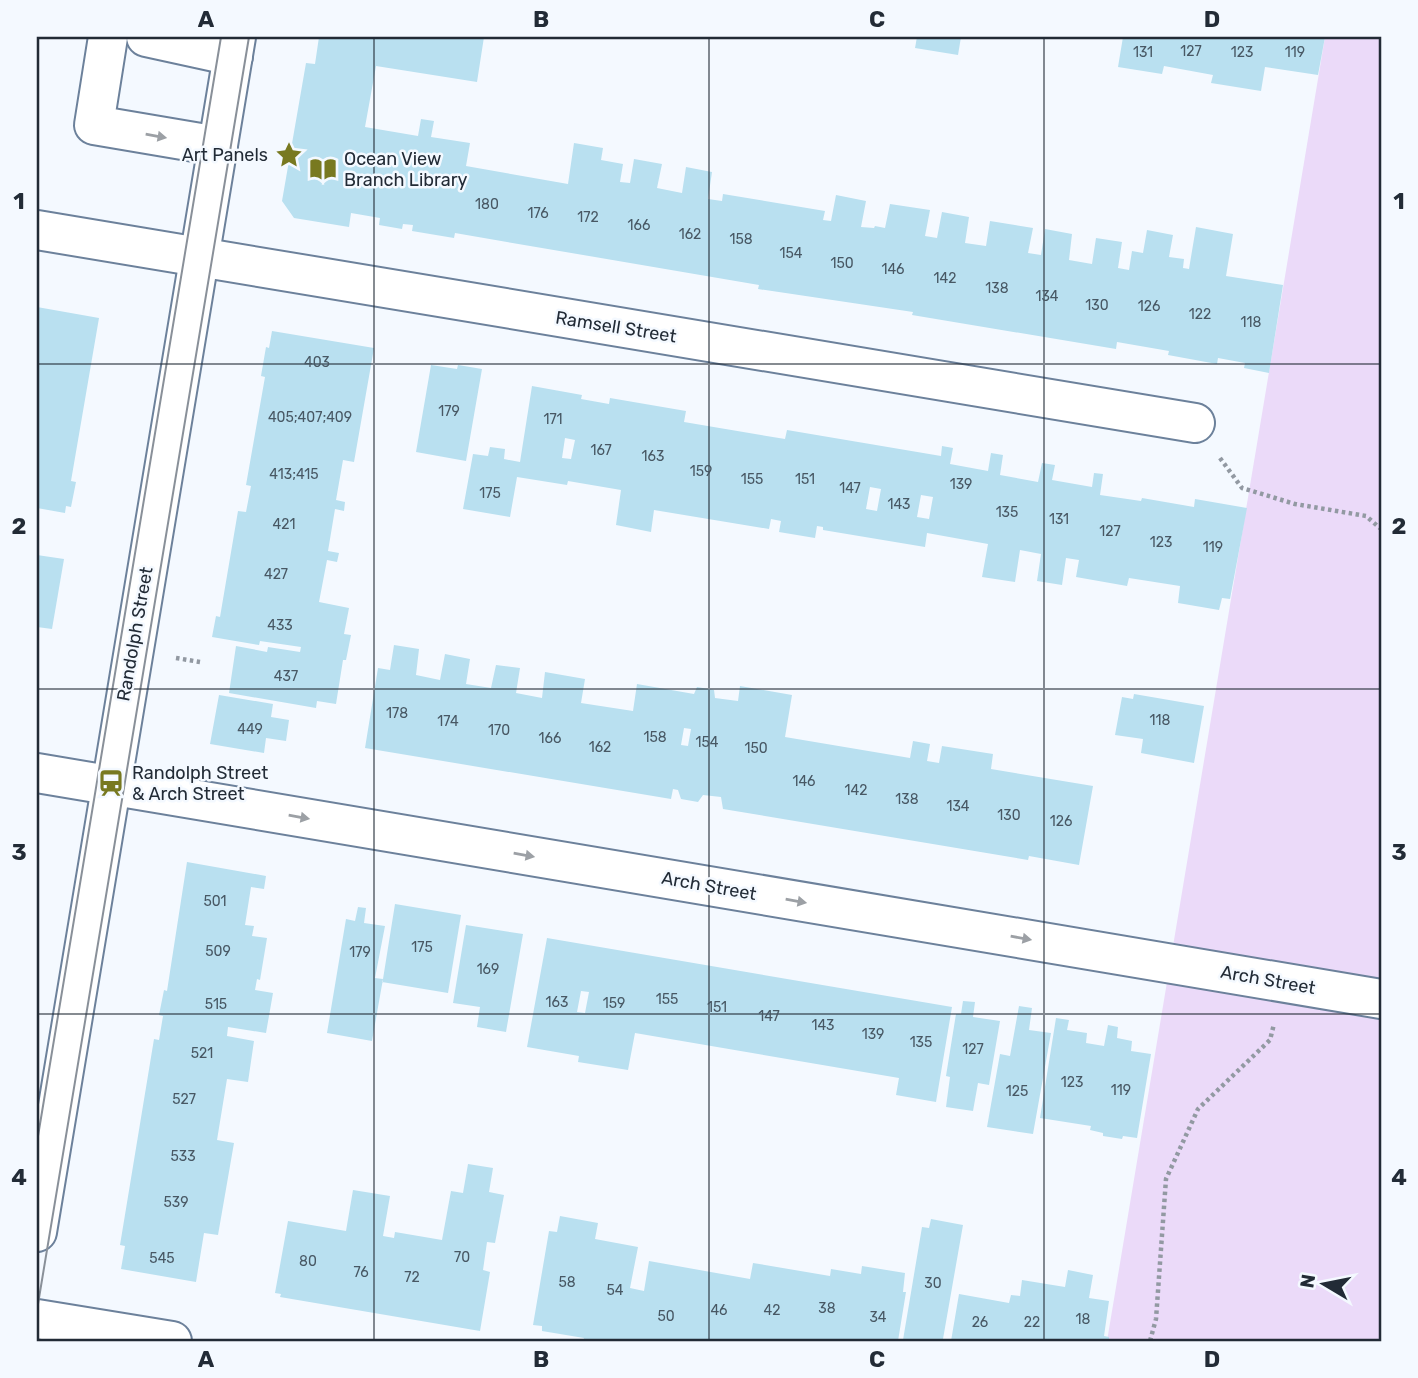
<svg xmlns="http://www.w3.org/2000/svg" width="1418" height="1378" viewBox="0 0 1418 1378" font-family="Rubik,sans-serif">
<rect width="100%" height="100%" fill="#f4f9ff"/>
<path fill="#ebdaf9" d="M1325,37H1381V1341H1107Z"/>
<g fill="#b9e0f0" fill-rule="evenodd">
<path d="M319,37H484L477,82L376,66L365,127L418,136L421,119L434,121L431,137L470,143L466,166L568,184L574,143L603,148L601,160L623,164L620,182L630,183L634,159L662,164L657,188L682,193L686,167L712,172L708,199L722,201L723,194L825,211L823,220L831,221L836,195L866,201L861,227L874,228L875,226L885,228L890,204L930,210L925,236L937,238L942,212L969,217L965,243L986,246L990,221L1033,228L1028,253L1041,255L1045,229L1072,234L1069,260L1092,264L1096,238L1122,242L1118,268L1129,270L1132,251L1143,253L1147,230L1173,235L1169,257L1184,259L1183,268L1189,269L1196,227L1233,234L1226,276L1283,285L1269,373L1244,368L1245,363L1218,358L1217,364L1168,355L1169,351L1117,342L1116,349L912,315L913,312L758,289L759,285L507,242L455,233L454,238L412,231L413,225L403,224L402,229L379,225L380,218L351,213L349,227L294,218L282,201L306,63L315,64Z"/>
<path d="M917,37H961L958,55L915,48Z"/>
<path d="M1123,37H1325L1318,75L1265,67L1261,91L1211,83L1213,75L1164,66L1162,74L1118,67Z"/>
<path d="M37,307L99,318L71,481L76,482L71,507L66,506L65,513L37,508Z"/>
<path d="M272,331L374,348L354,462L343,460L336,500L345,502L344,511L335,509L328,551L339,553L337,562L327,560L319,602L349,608L344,634L351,635L346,660H343L336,704L317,701L316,708L229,693L236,646L267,652L268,647L300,652L301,647L260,641L259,645L212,637L216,616L220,617L238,511L246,512L251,486L246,485L265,377L261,376L266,347L269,348Z"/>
<path d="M431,365L457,369L458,365L482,369L466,461L416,452Z"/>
<path d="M532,386L582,395L581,399L609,404L610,398L686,411L684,422L785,439L787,430L941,456L942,446L953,448L950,464L988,471L991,453L1003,455L1000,475L1038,482L1042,463L1055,465L1052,480L1092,487L1094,473L1103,474L1100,495L1141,501L1142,498L1194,507L1195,499L1247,508L1230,599L1222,598L1219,610L1178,603L1180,586L1129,578L1127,586L1076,577L1079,560L1066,558L1062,585L1037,581L1041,554L1020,550L1015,582L982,577L988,544L927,533L925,547L823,530V527L817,526L815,538L779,532L781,521L771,519L769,529L654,510L651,532L616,525L621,490L568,481L567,485L517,477L510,517L463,509L473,454L488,456L490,447L505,449L504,459L520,462ZM565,438L575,440L571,459L562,458ZM870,487L881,489L877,511L866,509ZM921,495L933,497L929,519L917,517Z"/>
<path d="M37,555L64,559L52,629L37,627Z"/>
<path d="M394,645L419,649L416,675L440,680L445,654L470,659L466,684L491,688L496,665L520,668L516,693L542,698L545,672L585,679L581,703L633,711L637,684L694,694L697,687L714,690L715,698L738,701L740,686L792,695L785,737L910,758L913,741L930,744L927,761L939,763L942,746L993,754L991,769L1093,786L1079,865L1029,856L1028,860L723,809L721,797L703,795L698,802L681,799L678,790L673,789L671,799L365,748L378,668L390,670ZM684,728L691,729L688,746L681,745Z"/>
<path d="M1134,694L1204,706L1194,763L1141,753L1143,739L1115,735L1122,697L1133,699Z"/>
<path d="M219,695L273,704L271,717L289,720L286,741L266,738L264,753L210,744Z"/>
<path d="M187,862L266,876L264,889L251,887L245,925L254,926L252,936L267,938L260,980L257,979L255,990L273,993L266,1033L228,1027L227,1036L254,1041L248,1082L227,1079L217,1140L234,1143L218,1235L204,1233L196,1282L121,1269L125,1246L120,1245L154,1039L159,1040L163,1016L159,1015L164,990L167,991Z"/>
<path d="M395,904L461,915L448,993L382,982L383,979L372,1041L327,1033L346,919L355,921L358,907L366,908L364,923L385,926L375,978L383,979Z"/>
<path d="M466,925L523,934L506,1032L477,1027L480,1007L453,1003Z"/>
<path d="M547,938L952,1007L936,1102L896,1095L899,1078L635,1033L628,1070L578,1062L579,1056L527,1047ZM581,991L589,992L585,1013L577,1012Z"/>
<path d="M963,1001L975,1002L973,1017L1000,1021L989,1085L978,1083L973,1111L946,1107L950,1077L946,1076L956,1014H961Z"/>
<path d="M1019,1006L1032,1008L1029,1030L1051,1033L1033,1134L987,1127L1000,1054L1010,1056Z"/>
<path d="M1056,1018L1069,1020L1067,1030L1087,1033L1086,1043L1104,1046L1108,1025L1118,1027L1117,1038L1132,1041L1131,1051L1151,1054L1137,1138L1123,1136L1122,1139L1103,1136V1133L1090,1130L1091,1126L1040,1118Z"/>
<path d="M468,1164L493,1168L489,1192L504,1195L495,1243L487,1242L483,1270L490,1272L480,1331L280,1297L281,1294L275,1293L288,1221L346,1231L353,1190L390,1196L383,1236L394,1238L395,1232L442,1240L451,1191L463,1193Z"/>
<path d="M560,1216L598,1223L595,1239L638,1247L630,1288L644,1291L649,1261L750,1279L753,1263L830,1276L831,1269L861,1274L862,1266L905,1273L903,1292H906L898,1341H583L584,1338L542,1331V1326L533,1325L549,1231L557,1232Z"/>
<path d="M931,1219L963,1225L943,1339L903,1340L922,1227L929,1228Z"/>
<path d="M1068,1270L1093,1275L1089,1298L1109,1301L1104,1336L1109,1337V1341H951L959,1294L1009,1303L1011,1295L1020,1296L1022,1280L1065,1287Z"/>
</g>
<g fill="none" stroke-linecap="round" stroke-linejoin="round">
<defs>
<g id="minor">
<path d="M108,37L94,125L218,146"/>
<path d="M146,37L233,56"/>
<path d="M37,230L1195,423"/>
<path d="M37,773L1381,999"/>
<path d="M37,1232L236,37"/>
<path d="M37,1319L172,1341"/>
</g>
</defs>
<use href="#minor" stroke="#6c819b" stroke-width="42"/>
<g stroke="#9299a2" stroke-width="4.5" stroke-dasharray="3.5 3.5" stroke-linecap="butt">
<path d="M1220,458L1242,488L1295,504L1366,516L1381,529"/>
<path d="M176,658L200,662"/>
<path d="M1150,1341L1156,1319L1166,1179L1198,1109L1270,1040L1274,1024"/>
</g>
<use href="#minor" stroke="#fff" stroke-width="38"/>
<g stroke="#899099" stroke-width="2">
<path d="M37,1142L221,37"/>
<path d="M37,1310L249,37"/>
</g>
</g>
<defs><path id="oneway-solid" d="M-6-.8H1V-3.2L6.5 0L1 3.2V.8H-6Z" transform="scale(1.75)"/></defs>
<g fill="#9ca0a5">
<use href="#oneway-solid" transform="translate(156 136) rotate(10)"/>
<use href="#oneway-solid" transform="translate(299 817) rotate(10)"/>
<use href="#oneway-solid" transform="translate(524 855) rotate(10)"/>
<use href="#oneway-solid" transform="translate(796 901) rotate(10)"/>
<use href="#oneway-solid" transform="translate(1021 938) rotate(10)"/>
</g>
<path fill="none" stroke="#222b36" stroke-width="2" stroke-opacity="0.55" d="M374,37V1341M709,37V1341M1044,37V1341M37,364H1381M37,689H1381M37,1014H1381"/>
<defs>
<symbol id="sight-bare" viewBox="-9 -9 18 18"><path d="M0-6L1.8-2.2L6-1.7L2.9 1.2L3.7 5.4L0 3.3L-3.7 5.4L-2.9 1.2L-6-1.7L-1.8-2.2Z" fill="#787920" stroke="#f4f9ff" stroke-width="2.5" paint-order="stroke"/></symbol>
<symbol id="library-bare" viewBox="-9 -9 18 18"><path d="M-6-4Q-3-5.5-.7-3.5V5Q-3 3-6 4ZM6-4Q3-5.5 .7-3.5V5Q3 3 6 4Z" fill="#787920" stroke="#f4f9ff" stroke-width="2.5" paint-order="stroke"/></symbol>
<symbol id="station-bare" viewBox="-9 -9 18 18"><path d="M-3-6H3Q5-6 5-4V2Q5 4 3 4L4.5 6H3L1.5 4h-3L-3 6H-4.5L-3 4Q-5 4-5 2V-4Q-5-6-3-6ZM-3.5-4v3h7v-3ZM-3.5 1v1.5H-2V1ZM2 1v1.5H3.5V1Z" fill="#787920" stroke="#f4f9ff" stroke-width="2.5" paint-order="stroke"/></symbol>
</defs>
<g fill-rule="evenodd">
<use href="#sight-bare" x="270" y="136" width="38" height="38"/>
<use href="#library-bare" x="304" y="150" width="38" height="38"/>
<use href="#station-bare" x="92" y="764" width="38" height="38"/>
</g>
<g text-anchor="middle" stroke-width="5" stroke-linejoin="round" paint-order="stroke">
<g font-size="14" fill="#485864">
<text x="1191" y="56">127</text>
<text x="1143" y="57">131</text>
<text x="1242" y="57">123</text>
<text x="1295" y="57">119</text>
<text x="487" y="209">180</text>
<text x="538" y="218">176</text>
<text x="588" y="222">172</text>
<text x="639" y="230">166</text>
<text x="690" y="239">162</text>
<text x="741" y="244">158</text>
<text x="791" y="258">154</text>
<text x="842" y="268">150</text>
<text x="893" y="274">146</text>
<text x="945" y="283">142</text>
<text x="997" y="293">138</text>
<text x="1047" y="301">134</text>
<text x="1097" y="310">130</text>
<text x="1149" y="311">126</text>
<text x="1200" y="319">122</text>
<text x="1251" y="327">118</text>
<text x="317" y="367">403</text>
<text x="449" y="416">179</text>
<text x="310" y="422">405;407;409</text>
<text x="553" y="424">171</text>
<text x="601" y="455">167</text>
<text x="653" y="461">163</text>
<text x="701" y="476">159</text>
<text x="294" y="479">413;415</text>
<text x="752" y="484">155</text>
<text x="805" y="484">151</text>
<text x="961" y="489">139</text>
<text x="850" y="493">147</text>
<text x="490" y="498">175</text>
<text x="899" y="509">143</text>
<text x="1007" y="517">135</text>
<text x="1059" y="524">131</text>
<text x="284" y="529">421</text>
<text x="1110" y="536">127</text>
<text x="1161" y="547">123</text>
<text x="1213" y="552">119</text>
<text x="276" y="579">427</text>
<text x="280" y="630">433</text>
<text x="286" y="681">437</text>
<text x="397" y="718">178</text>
<text x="1160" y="725">118</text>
<text x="448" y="726">174</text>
<text x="250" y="734">449</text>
<text x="499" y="735">170</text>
<text x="655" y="742">158</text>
<text x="550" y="743">166</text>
<text x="707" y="747">154</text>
<text x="600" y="752">162</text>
<text x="756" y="753">150</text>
<text x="804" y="786">146</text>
<text x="856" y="795">142</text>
<text x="907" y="804">138</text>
<text x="958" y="811">134</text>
<text x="1009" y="820">130</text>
<text x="1061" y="826">126</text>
<text x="215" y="906">501</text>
<text x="422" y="952">175</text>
<text x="218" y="956">509</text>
<text x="360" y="957">179</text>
<text x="488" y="974">169</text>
<text x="667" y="1004">155</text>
<text x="557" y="1007">163</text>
<text x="614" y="1008">159</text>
<text x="216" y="1009">515</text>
<text x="717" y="1012">151</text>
<text x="769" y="1021">147</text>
<text x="823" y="1030">143</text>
<text x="873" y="1039">139</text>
<text x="921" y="1047">135</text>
<text x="973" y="1054">127</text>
<text x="202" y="1058">521</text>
<text x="1072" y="1087">123</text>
<text x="1121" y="1095">119</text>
<text x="1017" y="1096">125</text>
<text x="184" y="1104">527</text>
<text x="183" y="1161">533</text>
<text x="176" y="1207">539</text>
<text x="462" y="1262">70</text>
<text x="162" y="1263">545</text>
<text x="308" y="1266">80</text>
<text x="361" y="1277">76</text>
<text x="412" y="1282">72</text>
<text x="567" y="1287">58</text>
<text x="933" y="1288">30</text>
<text x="615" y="1295">54</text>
<text x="827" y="1313">38</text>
<text x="719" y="1315">46</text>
<text x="772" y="1315">42</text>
<text x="666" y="1321">50</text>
<text x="878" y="1322">34</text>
<text x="1083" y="1324">18</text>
<text x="980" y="1327">26</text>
<text x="1032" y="1327">22</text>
</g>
<g font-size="18" fill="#222b36" stroke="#f4f9ff" text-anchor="start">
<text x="268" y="161" text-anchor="end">Art Panels</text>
<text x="344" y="165">Ocean View<tspan x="344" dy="21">Branch Library</tspan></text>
<text x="132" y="779">Randolph Street<tspan x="132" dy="21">&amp; Arch Street</tspan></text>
</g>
<g font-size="18" fill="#222b36" stroke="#f4f9ff">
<text transform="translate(616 327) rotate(9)" y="6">Ramsell Street</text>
<text transform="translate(135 634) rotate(-80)" y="6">Randolph Street</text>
<text transform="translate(709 886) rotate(10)" y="6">Arch Street</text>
<text transform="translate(1268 980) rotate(10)" y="6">Arch Street</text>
</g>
</g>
<rect width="1418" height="1378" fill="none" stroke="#f4f9ff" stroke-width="77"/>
<g transform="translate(1324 1284) rotate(280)" stroke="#f4f9ff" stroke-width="5" paint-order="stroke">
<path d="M0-5L12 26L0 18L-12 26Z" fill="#222b36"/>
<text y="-10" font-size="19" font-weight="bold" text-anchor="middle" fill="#222b36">N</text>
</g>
<rect x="38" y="38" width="1342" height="1302" fill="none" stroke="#222b36" stroke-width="2.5"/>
<g font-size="23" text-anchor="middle" font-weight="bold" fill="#222b36">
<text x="206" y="27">A</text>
<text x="541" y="27">B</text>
<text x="877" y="27">C</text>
<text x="1212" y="27">D</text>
<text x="19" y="209">1</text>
<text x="1399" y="209">1</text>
<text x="19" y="534">2</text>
<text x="1399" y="534">2</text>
<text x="19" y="860">3</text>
<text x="1399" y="860">3</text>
<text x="19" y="1185">4</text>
<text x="1399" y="1185">4</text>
<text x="206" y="1367">A</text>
<text x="541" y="1367">B</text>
<text x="877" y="1367">C</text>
<text x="1212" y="1367">D</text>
</g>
</svg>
